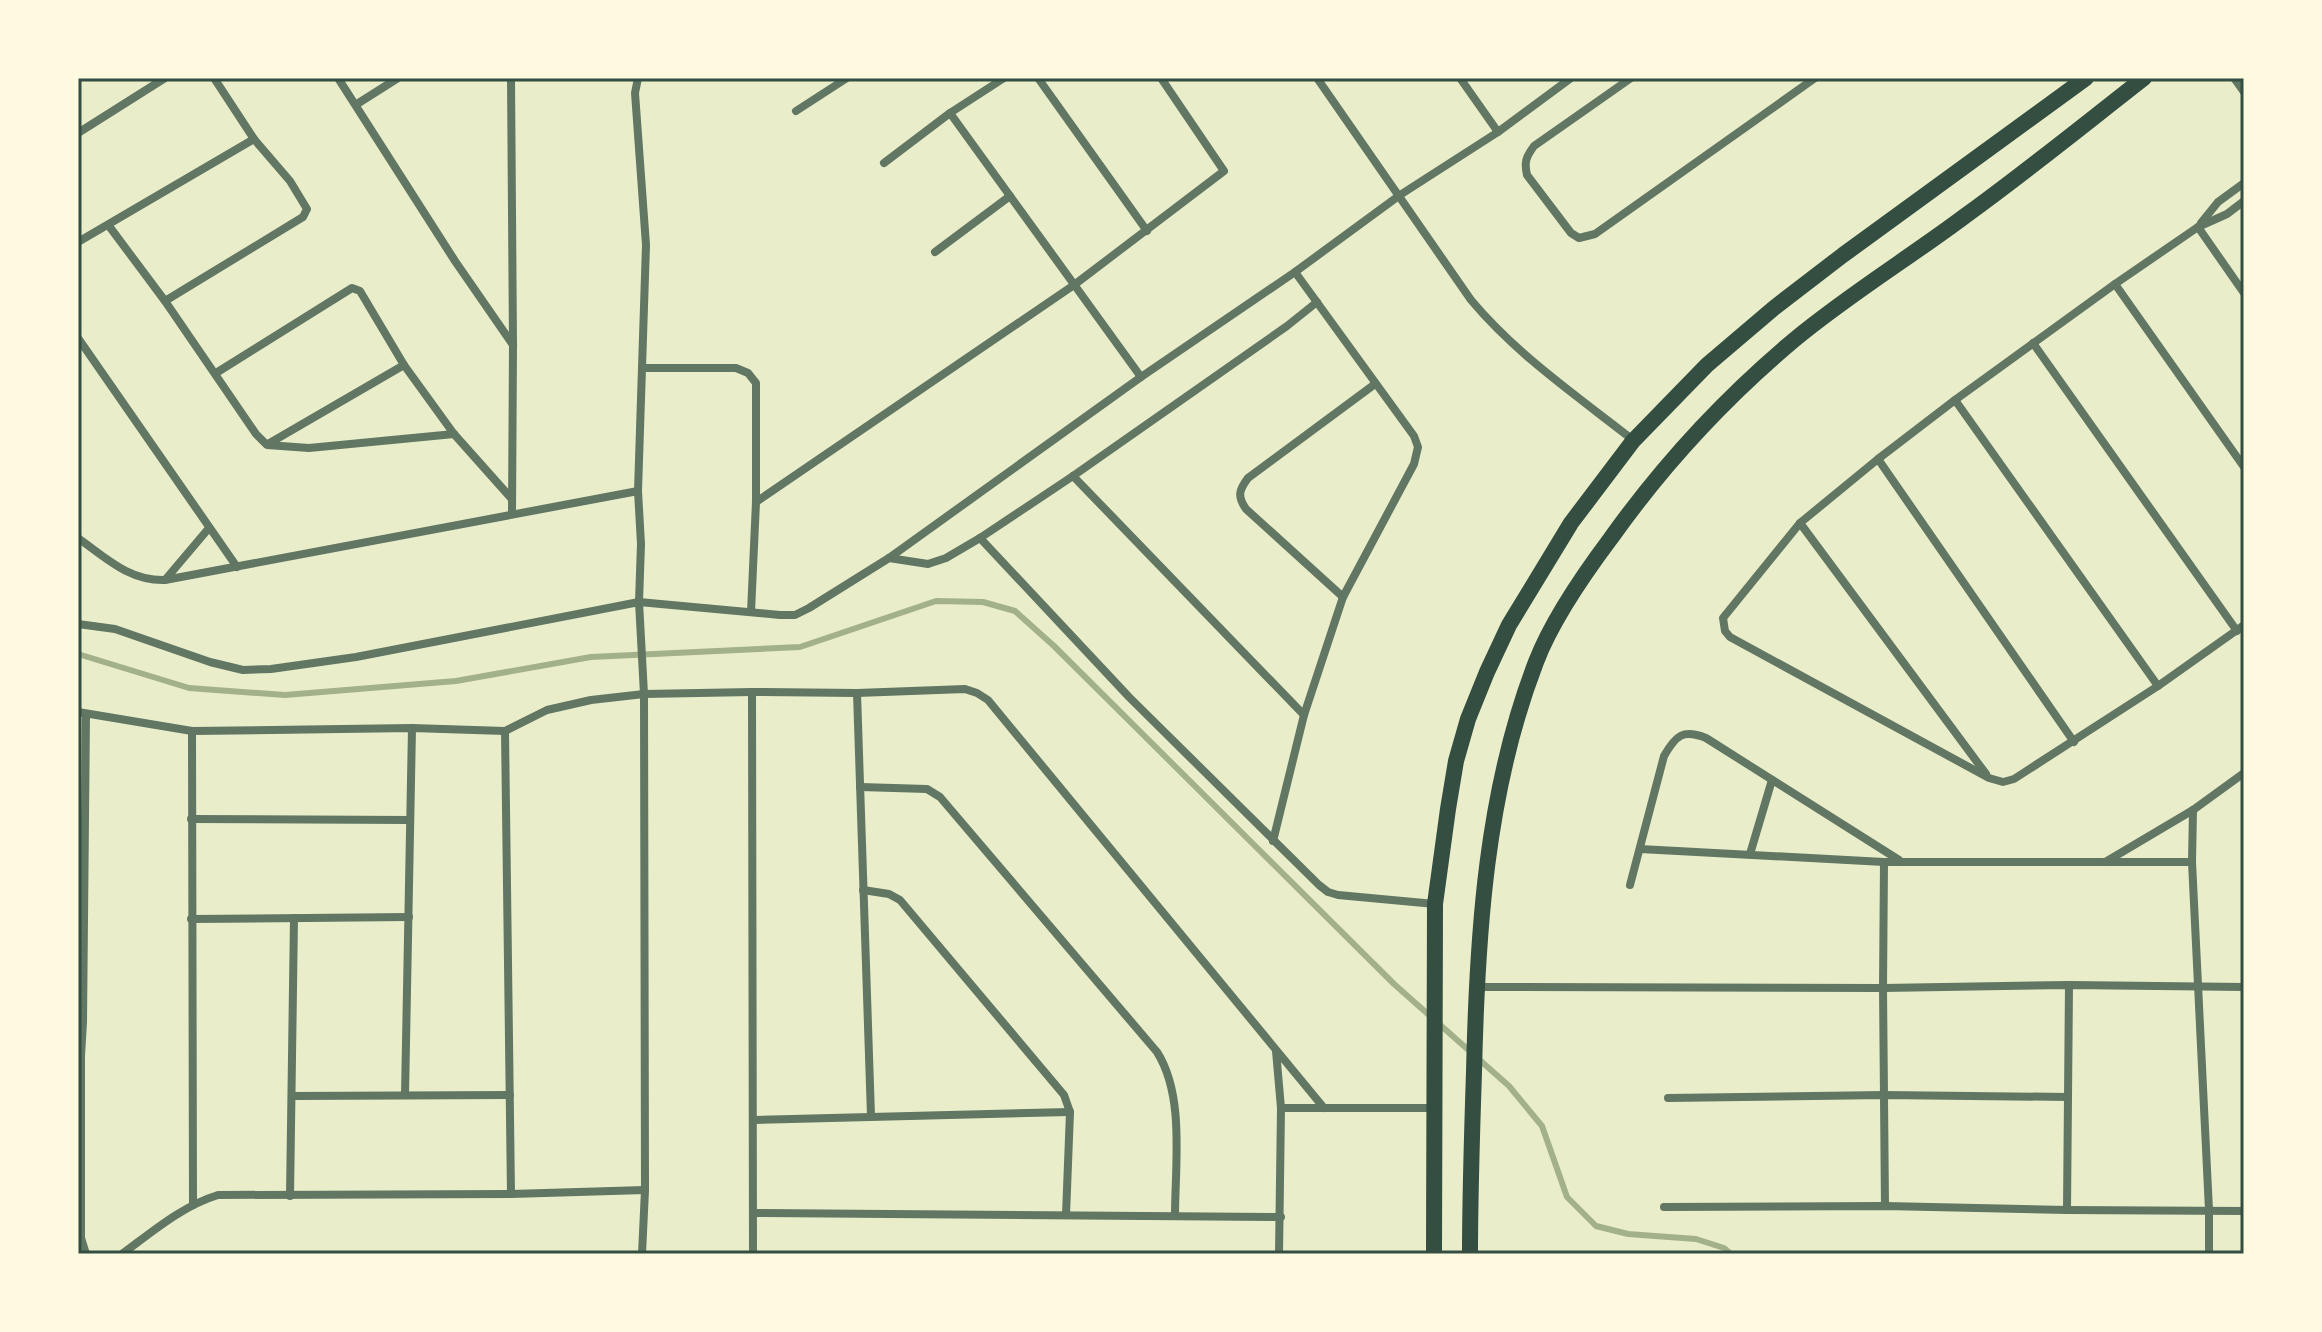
<svg xmlns="http://www.w3.org/2000/svg" width="2322" height="1332" viewBox="0 0 2322 1332" font-family="'DM Sans',sans-serif">
<rect width="100%" height="100%" fill="#e9edc9"/>
<g fill="none" stroke-linecap="round" stroke-linejoin="round">
<path stroke="#a3b18a" stroke-width="6" d="M78,654L189,688L285,695L456,681L591,657L800,647L936,601L983,602L1015,611L1054,646L1394,984L1509,1086L1542,1126L1567,1197L1596,1226L1628,1234L1696,1239L1724,1248L1731,1254"/>
<g stroke="#617663" stroke-width="8">
<path d="M338,78L455,261L513,345"/>
<path d="M511,78L513,345L512,513"/>
<path d="M638,78L635,93L646,245L638,491L641,544L639,602L644,694L645,1190L642,1254"/>
<path d="M1038,78L1147,231"/>
<path d="M1317,78L1471,300C1517,355 1577,396 1633,440"/>
<path d="M1460,78L1498,132"/>
<path d="M1631,78L1534,146C1526,157 1524,162 1527,175L1571,233L1579,238L1595,234L1815,78"/>
<path d="M2234,78L2244,92"/>
<path d="M357,104L398,78"/>
<path d="M796,111L847,78"/>
<path d="M950,113L1141,377"/>
<path d="M78,133L165,78"/>
<path d="M884,163L950,113L1004,78"/>
<path d="M2244,201L2227,214L2198,227L2115,284L1955,400L1878,459L1800,523L1723,618L1725,631L1730,637L1989,778L2003,782L2014,779L2158,686L2244,625"/>
<path d="M2201,223L2218,202L2244,183"/>
<path d="M109,226L165,301L256,434L267,445L309,448L454,434"/>
<path d="M2198,227L2244,293"/>
<path d="M78,242L254,139L214,78"/>
<path d="M935,252L1010,196"/>
<path d="M2115,284L2244,467"/>
<path d="M165,301L303,217L307,209L290,181L254,139"/>
<path d="M78,338L237,567"/>
<path d="M2033,343L2237,631"/>
<path d="M643,368H736L748,373L756,383V502L751,612"/>
<path d="M216,373L352,288L360,291L404,365L454,434L511,498"/>
<path d="M1955,400L2158,686"/>
<path d="M268,444L404,365"/>
<path d="M1878,459L2074,742"/>
<path d="M1073,476L1304,715"/>
<path d="M756,502L1074,285L1224,171L1161,78"/>
<path d="M1800,523L1986,774"/>
<path d="M78,538C106,558 129,581 165,580L209,528"/>
<path d="M980,538L1129,697L1319,885L1328,892L1338,895L1435,904"/>
<path d="M889,558L928,564L946,558L980,538L1073,476L1287,326L1317,302"/>
<path d="M165,580L638,491"/>
<path d="M1343,597L1246,509C1237,496 1239,490 1248,478L1375,384"/>
<path d="M78,624L115,629L210,662L243,670L271,669L356,657L639,602L780,615H795L809,608L889,558L1141,377L1295,272L1400,195L1498,132L1571,78"/>
<path d="M752,692L753,1254"/>
<path d="M857,693L871,1116"/>
<path d="M78,712L192,731L412,728L505,731L547,710L591,700L644,694L752,692L857,693L965,689L977,693L988,700L1324,1108"/>
<path d="M192,731L193,1205"/>
<path d="M505,731L511,1194"/>
<path d="M860,787L927,789L940,797L1157,1052C1185,1096 1175,1165 1175,1216"/>
<path d="M2193,810L2192,862L2209,1210V1254"/>
<path d="M191,819L410,820"/>
<path d="M1273,841L1304,715L1343,597L1414,464L1418,447L1414,436L1295,272"/>
<path d="M1640,849L1884,862H2192"/>
<path d="M1750,854L1772,780"/>
<path d="M2107,861L2193,810L2244,773"/>
<path d="M1884,862L1883,988L1885,1206"/>
<path d="M1630,885L1664,756C1676,735 1683,729 1706,738L1899,860"/>
<path d="M863,890L889,894L900,900L1064,1095L1070,1112L1066,1215"/>
<path d="M191,919L409,917"/>
<path d="M1477,987L1883,988L2069,985L2244,987"/>
<path d="M1276,1051L1281,1108L1279,1254"/>
<path d="M405,1095L412,728"/>
<path d="M292,1096L510,1095"/>
<path d="M1668,1098L1884,1095L2068,1097"/>
<path d="M1281,1108H1435"/>
<path d="M754,1120L1070,1112"/>
<path d="M290,1196L294,918"/>
<path d="M1664,1207L1885,1206L2067,1210L2244,1211"/>
<path d="M2067,1210L2069,985"/>
<path d="M754,1213L1281,1217"/>
<path d="M86,1254L81,1238V1056L83,1022L86,714"/>
<path d="M122,1254C152,1232 182,1206 218,1195L511,1194L645,1190"/>
</g>
<g stroke="#344e41" stroke-width="16">
<path d="M1434,1254L1435,904L1448,809L1456,761L1468,719L1487,672L1509,625L1571,523L1633,441L1707,365L1774,308L1843,255L2086,78"/>
<path d="M1470,1254C1470,1193 1472,1132 1474,1072C1477,935 1486,791 1536,662C1552,620 1584,574 1611,538C1663,465 1725,398 1794,340C1848,295 1909,258 1965,216C2026,172 2085,124 2144,78"/>
</g>
</g>
<rect width="2322" height="1332" fill="none" stroke="#fefae0" stroke-width="160"/>
<rect x="80" y="80" width="2162" height="1172" fill="none" stroke="#344e41" stroke-width="3"/>
</svg>
